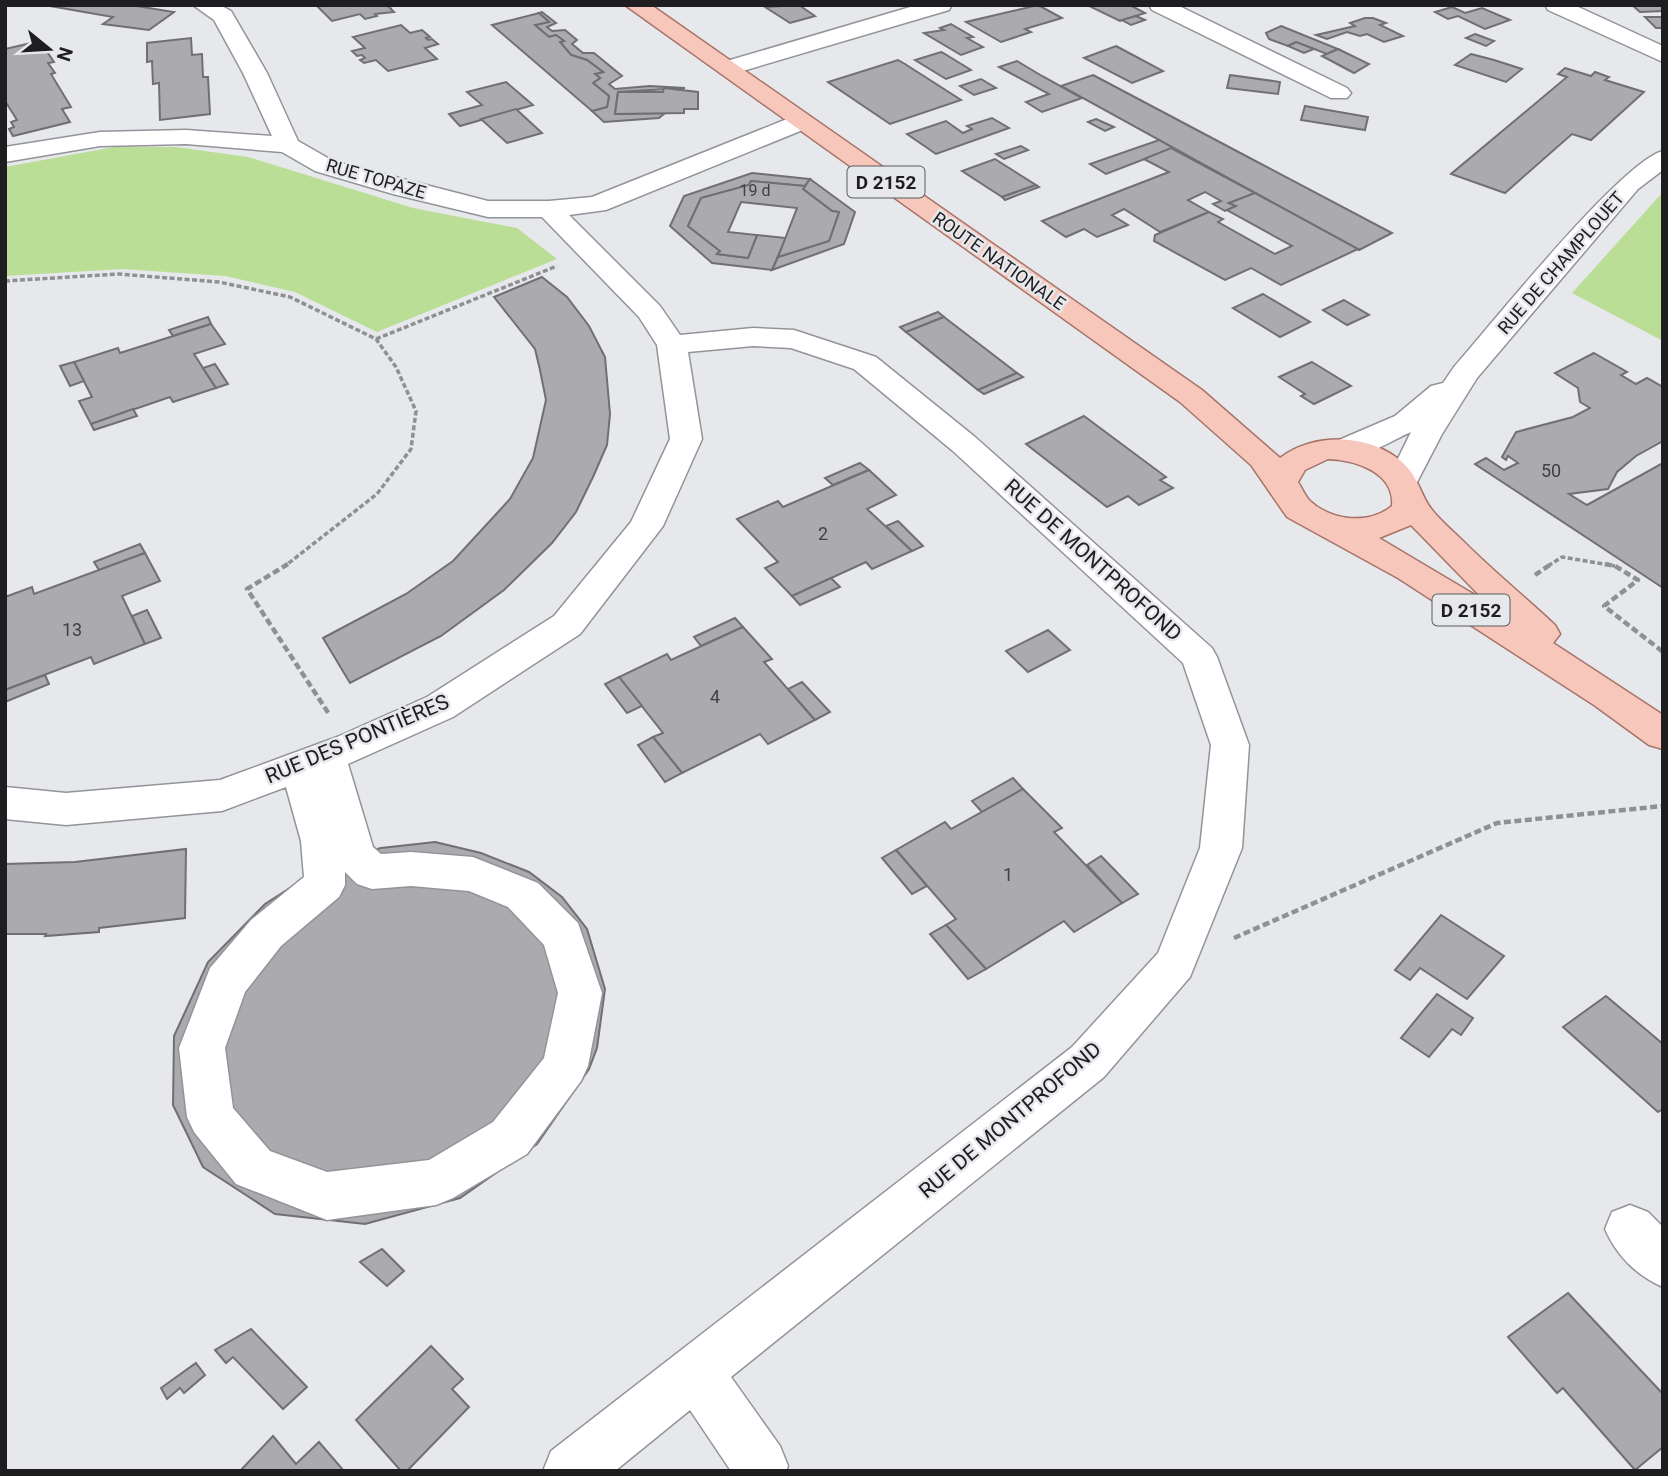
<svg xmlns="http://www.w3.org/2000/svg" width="1668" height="1476" viewBox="0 0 1668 1476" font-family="Roboto,sans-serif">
<rect width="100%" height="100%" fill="#e6e8ec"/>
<g fill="#bade96">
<path d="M114,147H176L248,157L413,208L517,228L557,259L377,332L295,292L225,276L122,269L5,276V167Z"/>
<path d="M1663,192V341L1572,293Z"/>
</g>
<g fill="#aaaaaf" stroke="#707074" stroke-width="2">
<path d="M44,5H130L174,12L149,30L103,24L113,17Z"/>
<path d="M316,5H397L389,7L394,12L375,14L377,16L365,19L360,14L332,21Z"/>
<path d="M799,5L815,16L790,23L765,7Z"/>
<path d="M1038,5L1062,18L1025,29L1031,32L1001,42L966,22Z"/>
<path d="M1097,5H1130L1145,13L1120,21L1091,7Z"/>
<path d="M1632,5H1663V11L1640,12Z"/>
<path d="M1452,7L1465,13L1482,8L1510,20L1485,29L1458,16L1448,19L1435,12Z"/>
<path d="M542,12L556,23L547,27L552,31L565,30L577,40L572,44L583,53H594L622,76L609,84L615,89L650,86L685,88L618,92L615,114L665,113L659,118L604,122L592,111L607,107L609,96L593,83L600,78L595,74L603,72L587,60L571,55L560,42L564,41L556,35L549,37L535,25L549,22L539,13Z"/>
<path d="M539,13L549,22L535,25L549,37L556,35L564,41L560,42L571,55L587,60L603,72L595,74L600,78L593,83L609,96L607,107L592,111L492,25Z"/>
<path d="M1136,16L1145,20L1131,25L1122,20Z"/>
<path d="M1645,17H1663V28H1656Z"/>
<path d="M1365,18H1373L1386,23L1380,25L1403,36L1384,42L1367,34L1360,36L1347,32L1327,39L1316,35L1355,26L1350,23Z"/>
<path d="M951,24L973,37L967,38L983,47L961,55L924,33L944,30L940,28Z"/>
<path d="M401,25L410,33L422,30L430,37L426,38L428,40L432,39L438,44L425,48L437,59L388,71L376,60L364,63L360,60L365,58L362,55L357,56L352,51L365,48L353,37Z"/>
<path d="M1281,26L1338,49L1327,54L1296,42L1288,46L1269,39L1266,33Z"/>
<path d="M1475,34L1494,41L1486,46L1466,38Z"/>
<path d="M191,38L192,55L202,54L203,77H208L210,114L160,120L159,83L153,84L152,61L147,62V43Z"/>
<path d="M40,41L54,62L48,63L55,73L51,74L71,107L62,109L70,122L13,136L9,129L14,127L11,122L17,120L5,101V49Z"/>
<path d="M1296,42L1314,49L1304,53L1288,46Z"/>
<path d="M1116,46L1163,71L1132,83L1084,58Z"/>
<path d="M1338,49L1369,64L1354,73L1322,56Z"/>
<path d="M941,52L945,54L971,70L946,79L915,60Z"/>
<path d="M1471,54L1494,60L1522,69L1506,82L1455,65Z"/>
<path d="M898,60L905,64L961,100L890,124L828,82Z"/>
<path d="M1017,61L1042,76L1082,98L1042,112L1026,102L1049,94L999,67Z"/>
<path d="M1565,68L1591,76L1595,72L1609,77L1605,80L1644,92L1591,140L1572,134L1505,193L1451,174L1567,77L1558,74Z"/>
<path d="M1093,75L1246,156L1392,233L1359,250L1061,86Z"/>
<path d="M1230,75L1280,82L1278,94L1227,88Z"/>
<path d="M981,79L996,88L974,95L960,86Z"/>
<path d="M506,82L533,105L460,126L449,114L482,105L467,92Z"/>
<path d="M664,88L698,92V109H684V113L615,114L618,92H663Z"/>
<path d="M1305,106L1368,117L1365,130L1301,120Z"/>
<path d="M516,109L542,133L507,143L481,119Z"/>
<path d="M992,118L1009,128L936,154L907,134L946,121L963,133L972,129L967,126Z"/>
<path d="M1096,119L1114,127L1105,131L1088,122Z"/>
<path d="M1159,140L1173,148L1106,174L1090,164Z"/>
<path d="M1021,146L1028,150L1004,159L996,154Z"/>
<path d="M1171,148L1255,193L1229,203L1236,206L1225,211L1213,204L1221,201L1205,192L1188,200L1209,212L1160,232L1124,209L1112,215L1128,225L1097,237L1084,229L1066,237L1042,221L1169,172L1144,159Z"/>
<path d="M995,159L1036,185L1002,197L962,171Z"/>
<path d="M752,173L810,179L805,186L751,181L749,185L701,198L688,226L720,251L717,254L748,258L757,235L786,238L772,270L712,263L670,226L684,196Z"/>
<path d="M810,179L855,212L844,244L772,270L778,257L829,241L839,212L832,211L803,189Z"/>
<path d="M751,181L805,186L803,189L832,211L839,212L829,241L778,257L797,208L741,202L728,232L757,235L748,258L717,254L720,251L688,226L701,198L749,185Z"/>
<path d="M1036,185L1039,187L1005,200L1002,197Z"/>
<path d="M1255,193L1358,249L1281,285L1251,268L1225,280L1154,241L1155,235L1209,212L1223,219L1218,222L1275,254L1292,246L1227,210L1236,206L1229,203Z"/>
<path d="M542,277L567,297L589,326L605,357L610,414L607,445L593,477L576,512L552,543L504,590L441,636L350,683L323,638L406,594L453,561L510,499L533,458L546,400L540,370L535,349L494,297Z"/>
<path d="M1263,294L1310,322L1280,337L1233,308Z"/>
<path d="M1344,300L1369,315L1347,325L1323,310Z"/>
<path d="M938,312L944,317L906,332L900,327Z"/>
<path d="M208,317L211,324L173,336L169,330Z"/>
<path d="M944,317L1017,373L978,390L906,332Z"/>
<path d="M211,324L225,344L194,354L216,388L173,402L170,397L91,424L79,401L92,397L74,362L118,348L120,353Z"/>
<path d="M1594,353L1627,372L1621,375L1636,384L1647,378L1663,387V441L1636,456L1617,472L1608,489L1569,494L1587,505L1663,463V588L1475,464L1486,458L1504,470L1518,463L1508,456L1506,460L1502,457L1516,432L1573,417L1590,408L1580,402L1578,388L1555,373Z"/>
<path d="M74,362L84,381L70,386L60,366Z"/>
<path d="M1312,362L1351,386L1314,404L1301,396L1305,394L1279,377Z"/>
<path d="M215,364L228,384L216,388L203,368Z"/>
<path d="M1017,373L1023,377L984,394L978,390Z"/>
<path d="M133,409L137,416L94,430L91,424Z"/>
<path d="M1084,416L1166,477L1160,480L1173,488L1139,505L1128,496L1107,507L1026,444Z"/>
<path d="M860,463L869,470L833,485L825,478Z"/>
<path d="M869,470L896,495L867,509L912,551L872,569L866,562L792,596L765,568L778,562L737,519L778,501L783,507Z"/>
<path d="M898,521L923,546L912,551L886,526Z"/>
<path d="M140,544L145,553L99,570L94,562Z"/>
<path d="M145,553L160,581L122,596L145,644L94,664L91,657L5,690V597L32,587L34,594Z"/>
<path d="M831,578L840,587L800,605L792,596Z"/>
<path d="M147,610L161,638L145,644L132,616Z"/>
<path d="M735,618L743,627L701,646L694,637Z"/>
<path d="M743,627L772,659L764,662L815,720L768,744L760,734L682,773L653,737L663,733L619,677L667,654L671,660Z"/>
<path d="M1048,630L1070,650L1028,672L1006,651Z"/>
<path d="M45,675L49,684L5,702V690Z"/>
<path d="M619,677L642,706L627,713L605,684Z"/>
<path d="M802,682L830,712L815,720L788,689Z"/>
<path d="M653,737L682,773L665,782L638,745Z"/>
<path d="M1013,778L1023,789L982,812L972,801Z"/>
<path d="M1023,789L1062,828L1054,832L1122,903L1074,932L1064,921L986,969L946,925L956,919L896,850L945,822L951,829Z"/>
<path d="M435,842L481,853L529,872L562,897L587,929L605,989L597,1048L589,1069L537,1144L460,1198L365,1224L275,1214L203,1167L173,1105L174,1036L208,962L265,904L332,861L381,848Z"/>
<path d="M186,849L185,918L99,928V932L45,936L46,934H5V864L75,862Z"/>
<path d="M896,850L927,886L912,894L882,858Z"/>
<path d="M1101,856L1138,894L1122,903L1087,865Z"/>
<path d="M1441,915L1504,956L1467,999L1420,968L1410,980L1395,970Z"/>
<path d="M946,925L986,969L968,979L930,934Z"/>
<path d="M1437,994L1473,1018L1461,1035L1452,1029L1429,1057L1401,1038Z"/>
<path d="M1606,996L1663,1044V1109L1658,1112L1563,1027Z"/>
<path d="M382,1249L404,1271L387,1286L360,1262Z"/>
<path d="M1568,1293L1663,1394V1447L1635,1470L1563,1388L1557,1393L1508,1337Z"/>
<path d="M251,1329L307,1387L283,1409L233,1357L226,1363L215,1350Z"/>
<path d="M431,1346L463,1379L452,1389L469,1407L407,1471H401L356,1420Z"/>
<path d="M196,1363L205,1375L184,1393L180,1388L167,1399L161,1388Z"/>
<path d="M273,1436L296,1464L319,1442L344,1471H240Z"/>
</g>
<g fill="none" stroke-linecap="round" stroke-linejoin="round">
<defs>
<g id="minor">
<path d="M193,5H220L231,11L267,73L298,141L333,161L488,201H549L592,197L792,117H810L813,122L810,127L606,210L569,215L660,306L680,335L753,328L794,330L876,357L975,437L1212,648L1217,657L1249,745L1242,848L1190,977L1104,1077L731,1377L780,1446L788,1466L786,1471H731L690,1410L615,1471H543L551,1451L1072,1047L1158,953L1200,848L1211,745L1183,663L953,451L854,369L791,348L753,346L688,352L702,439L663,526L580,634L453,717L348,764L373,847L381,854L411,852L473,857L538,883L578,923L602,993L588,1066L581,1081L527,1154L453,1198L436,1205L327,1220L236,1184L194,1132L187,1117L179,1048L210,968L251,920L304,877L301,841L286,787L222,811L66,825L5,819V787L66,793L220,780L337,737L427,697L554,616L631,522L670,439L657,345L639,317L542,217H488L393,194L315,171L282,152L186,144L100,146L5,162V147L100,132L186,130L272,136L243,73L214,20ZM345,872L357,884L372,889L411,886L469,891L508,907L544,945L558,993L544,1058L493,1122L429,1160L327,1172L270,1151L233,1108L225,1048L245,992L281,946L339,897L345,885Z"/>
<path d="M917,5H952L949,10L736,73L728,75L717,68L720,63Z"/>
<path d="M1149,5H1177L1347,88L1351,93L1347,98H1331L1152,10Z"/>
<path d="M1545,5H1574L1663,46V62L1548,10Z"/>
<path d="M1663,151V170L1638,189L1477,378L1442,434L1415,486L1404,489L1393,486L1388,479L1411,432C1388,442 1357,464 1332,457L1327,450L1332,443L1395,416L1431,386L1443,383L1454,367C1490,326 1622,161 1663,151Z"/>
<path d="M1630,1205L1648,1212L1663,1227V1287C1637,1276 1616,1255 1605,1229L1612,1212Z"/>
</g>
<path id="major" d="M625,5H651L1202,390L1280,458C1313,432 1371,433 1403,463C1415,474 1418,485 1425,499C1432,514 1452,530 1464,542C1493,571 1525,597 1555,625L1560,634L1553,643L1663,715V749L1649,745L1594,705L1398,578L1287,517L1251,465L1180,402ZM1328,459C1355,460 1395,472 1392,506C1369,525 1332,521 1310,501C1305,496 1302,488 1298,482L1305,470ZM1411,525L1485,601L1379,538Z"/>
</defs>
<use href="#minor" stroke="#939499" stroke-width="3"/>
<use href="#major" stroke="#a77368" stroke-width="3"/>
<g stroke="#8f9093" stroke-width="3.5" stroke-dasharray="5 2.5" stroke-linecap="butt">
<path d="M5,281L118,274L219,282L290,297L376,339L396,367L416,411L411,449L377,494L285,566"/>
<path d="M376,339L557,266"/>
<path d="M1548,566L1562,557L1615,566"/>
</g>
<g stroke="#8f9093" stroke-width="4.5" stroke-dasharray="7 3.5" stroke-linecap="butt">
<path d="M288,564L247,589L329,714"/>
<path d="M1605,564L1615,566L1638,580L1604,606L1663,652"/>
<path d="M1535,575L1551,564"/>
<path d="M1234,938L1497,823L1663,806"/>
</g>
<use href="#minor" fill="#fff" fill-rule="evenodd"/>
<use href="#major" fill="#f7c7bc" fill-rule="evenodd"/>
</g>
<g text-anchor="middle" stroke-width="5" stroke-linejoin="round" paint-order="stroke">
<g font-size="16" fill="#414144">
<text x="755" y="196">19 d</text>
</g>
<g font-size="18" fill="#1e1e20" stroke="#e6e8ec">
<text transform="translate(376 179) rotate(16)" y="6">RUE TOPAZE</text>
<text transform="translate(999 261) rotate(35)" y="6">ROUTE NATIONALE</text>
<text transform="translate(1561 263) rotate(-49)" y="6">RUE DE CHAMPLOUET</text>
</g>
<g font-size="18" fill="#414144">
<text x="1551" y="477">50</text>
<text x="823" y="540">2</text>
<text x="72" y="636">13</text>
<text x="715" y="703">4</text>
<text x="1008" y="881">1</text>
</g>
<g fill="#e6e8ec" stroke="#5a5b5d" stroke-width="2">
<rect x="847.5" y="166.5" width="77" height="31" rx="5"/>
<rect x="1432.5" y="594.5" width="77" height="31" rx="5"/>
</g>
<g font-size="19" font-weight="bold" fill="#1e1e20">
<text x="886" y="189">D 2152</text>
<text x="1471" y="617">D 2152</text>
</g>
<g font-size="21" fill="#1e1e20" stroke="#e6e8ec">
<text transform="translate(1093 560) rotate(42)" y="7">RUE DE MONTPROFOND</text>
<text transform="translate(357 739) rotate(-23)" y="7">RUE DES PONTIÈRES</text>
<text transform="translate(1010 1120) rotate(-40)" y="7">RUE DE MONTPROFOND</text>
</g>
</g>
<rect width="1668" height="1476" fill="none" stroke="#1e1e20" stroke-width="14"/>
<g transform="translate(49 49) rotate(108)" stroke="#e6e8ec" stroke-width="5" paint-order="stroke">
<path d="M0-5L12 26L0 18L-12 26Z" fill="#1e1e20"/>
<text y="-10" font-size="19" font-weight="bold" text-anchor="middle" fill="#1e1e20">N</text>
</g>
</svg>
